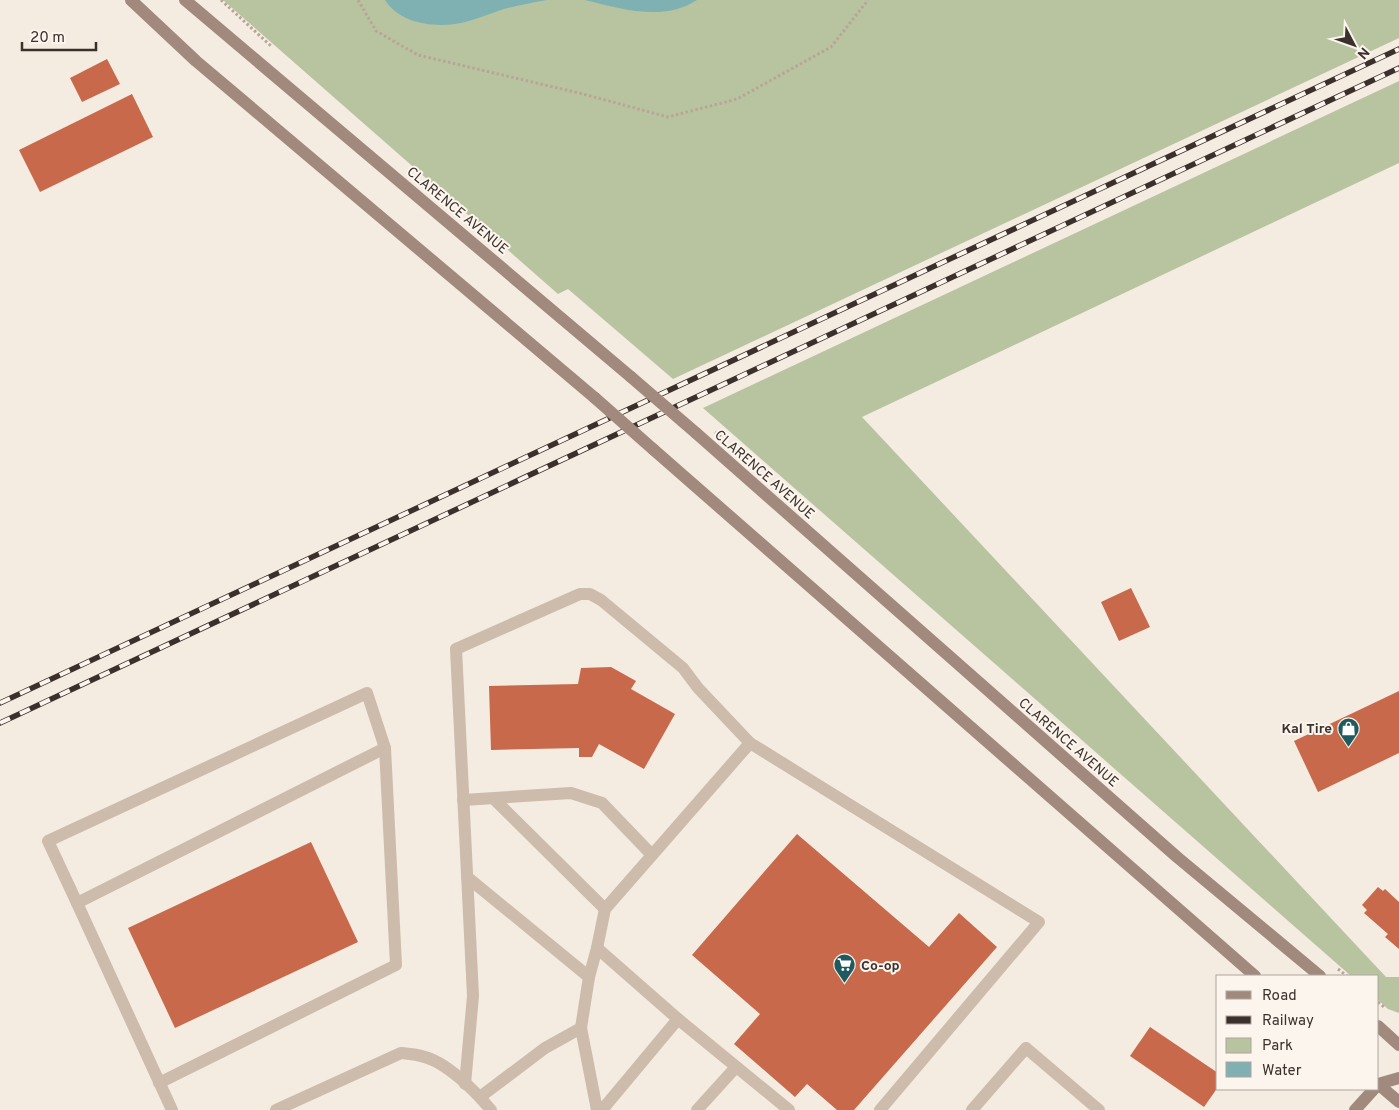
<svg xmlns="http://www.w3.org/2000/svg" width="1399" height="1110" viewBox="0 0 1399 1110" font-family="Overpass,sans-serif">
<rect width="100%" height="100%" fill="#f4ebe1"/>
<g fill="#b8c4a0">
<path d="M223,0H1399V38L673,379L568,289L558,294Z"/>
<path d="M1399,81V163L862,417L1386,977H1399V1013L1388,1009L1378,1000V976H1351L703,408Z"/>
</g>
<g fill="#7fb0b2">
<path d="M385,0H547C530,3 514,6 498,11C486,15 474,20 461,23C435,28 400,24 385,0Z"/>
<path d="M585,0H697C663,22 622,9 585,0Z"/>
</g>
<g fill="#c8694b">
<path d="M107,59L120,84L82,102L70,78Z"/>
<path d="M132,94L153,137L40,192L19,150Z"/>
<path d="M1131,588L1150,627L1119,641L1101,602Z"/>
<path d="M611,667L636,681L631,689L675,714L644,769L599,744L592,757H579V748L491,750L489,686L578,684L581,668Z"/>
<path d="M1399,691V753L1318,792L1294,741Z"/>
<path d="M797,834L929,947L959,913L997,947L854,1110H837L807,1084L795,1097L734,1044L760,1014L692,955Z"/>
<path d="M311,842L358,942L175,1028L128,928Z"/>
<path d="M1378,887L1383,891L1385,889L1399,902V949L1385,937L1388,934L1364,913L1367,910L1362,905Z"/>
<path d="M1150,1027L1218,1073V1087L1204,1107L1130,1056Z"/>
</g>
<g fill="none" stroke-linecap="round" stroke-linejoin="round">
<g stroke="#b9a596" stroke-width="3" stroke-dasharray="2.5 2.5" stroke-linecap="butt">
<path d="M221,0L271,46"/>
<path d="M358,0L376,31L418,55L583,94L668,117L737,99L831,47L868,0"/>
<path d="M1338,969L1347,976"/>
<path d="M1378,1002L1384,1007"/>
</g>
<g stroke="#cdbbac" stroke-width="12">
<path d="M494,799L605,909"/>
<path d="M463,800L571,793L602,803L652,855"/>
<path d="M467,877L589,977"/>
<path d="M77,903L48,841L367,693L385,748"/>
<path d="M597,948L678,1019L789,1110"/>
<path d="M581,1028L597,1110"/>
<path d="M159,1083L396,965L385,748L77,903L172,1110"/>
<path d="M465,1084L473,996L456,649L580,594H590L601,600L683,668L698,688L750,743"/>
<path d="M480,1097L545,1048L581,1028L589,977L597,948L605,909L750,743L1039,922L880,1110"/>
<path d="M602,1110L678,1019"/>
<path d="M697,1110L736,1067"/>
<path d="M972,1110L1026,1048L1099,1110"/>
</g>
<path stroke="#cdbbac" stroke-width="12" d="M276,1110L401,1053C408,1054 415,1054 421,1056C446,1061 475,1091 491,1110"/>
<g stroke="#a18a7d" stroke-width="12">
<path d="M131,0L196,61L595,398"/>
<path d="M185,0L631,377"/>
<path d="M696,433L1177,857L1320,976"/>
<path d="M654,450L1255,976"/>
<path d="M1378,1026L1399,1045"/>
<path d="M1378,1084L1399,1102"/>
<path d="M1378,1084L1399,1078"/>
<path d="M1355,1110L1374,1089"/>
</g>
<defs>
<g id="rail">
<path d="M0,703L1399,49"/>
<path d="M0,723L1399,68"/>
</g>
</defs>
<use href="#rail" stroke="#3b302b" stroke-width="5.5"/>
<use href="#rail" stroke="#fbf5ee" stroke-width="4" stroke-dasharray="11" stroke-linecap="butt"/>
<path stroke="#b9a596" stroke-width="3" stroke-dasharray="2.5 2.5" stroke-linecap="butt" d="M715,432L726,441"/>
<g stroke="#a18a7d" stroke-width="12">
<path d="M631,377L696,433"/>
<path d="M595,398L654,450"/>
</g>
</g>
<defs>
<symbol id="shop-pin" viewBox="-11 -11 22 30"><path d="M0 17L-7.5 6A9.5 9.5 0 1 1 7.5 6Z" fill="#1f5a5e" stroke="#fbf5ee"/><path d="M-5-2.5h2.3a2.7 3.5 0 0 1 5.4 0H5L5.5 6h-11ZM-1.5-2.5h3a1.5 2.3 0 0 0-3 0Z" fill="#fff"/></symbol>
<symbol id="supermarket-pin" viewBox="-11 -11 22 30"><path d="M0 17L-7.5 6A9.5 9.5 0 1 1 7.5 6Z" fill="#1f5a5e" stroke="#fbf5ee"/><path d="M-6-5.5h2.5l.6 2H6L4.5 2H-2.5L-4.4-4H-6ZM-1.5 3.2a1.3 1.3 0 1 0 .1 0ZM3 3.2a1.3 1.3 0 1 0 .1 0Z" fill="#fff"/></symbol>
</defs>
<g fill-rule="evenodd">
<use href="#shop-pin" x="1336" y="716" width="25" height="34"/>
<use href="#supermarket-pin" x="832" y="952" width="25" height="34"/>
</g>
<g text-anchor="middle" stroke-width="4" stroke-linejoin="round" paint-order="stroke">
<g font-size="14" fill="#3b302b" stroke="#fbf5ee">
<text transform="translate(458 210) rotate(40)" y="5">CLARENCE AVENUE</text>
<text transform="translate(765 474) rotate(41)" y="5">CLARENCE AVENUE</text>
<text transform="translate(1069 742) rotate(41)" y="5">CLARENCE AVENUE</text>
</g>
<g font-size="14" font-weight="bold" fill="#3b302b" stroke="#fbf5ee" text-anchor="end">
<text x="1332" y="733">Kal Tire</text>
<text x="861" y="970" text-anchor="start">Co-op</text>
</g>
</g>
<rect x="1216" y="975" width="162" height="115" fill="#fbf5ee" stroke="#aea6a0"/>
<rect x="1226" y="991" width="25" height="8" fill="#a18a7d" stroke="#aea6a0"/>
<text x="1262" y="1000" font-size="15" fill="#3b302b">Road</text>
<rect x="1226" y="1016" width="25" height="8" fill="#3b302b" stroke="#aea6a0"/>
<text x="1262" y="1025" font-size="15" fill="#3b302b">Railway</text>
<rect x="1226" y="1038" width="25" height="15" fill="#b8c4a0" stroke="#aea6a0"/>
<text x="1262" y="1050" font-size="15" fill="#3b302b">Park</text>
<rect x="1226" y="1062" width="25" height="15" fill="#7fb0b2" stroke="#aea6a0"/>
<text x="1262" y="1075" font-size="15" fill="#3b302b">Water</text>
<g transform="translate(1354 45) rotate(131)" stroke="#fbf5ee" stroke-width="4" paint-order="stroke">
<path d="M0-4L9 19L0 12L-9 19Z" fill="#3b302b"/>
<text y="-8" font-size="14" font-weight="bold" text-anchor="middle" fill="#3b302b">N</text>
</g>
<path d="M22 42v8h74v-8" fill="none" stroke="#3b302b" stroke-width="2.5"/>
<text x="30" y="42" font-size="15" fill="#3b302b" stroke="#fbf5ee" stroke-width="4" paint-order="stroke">20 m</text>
</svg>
